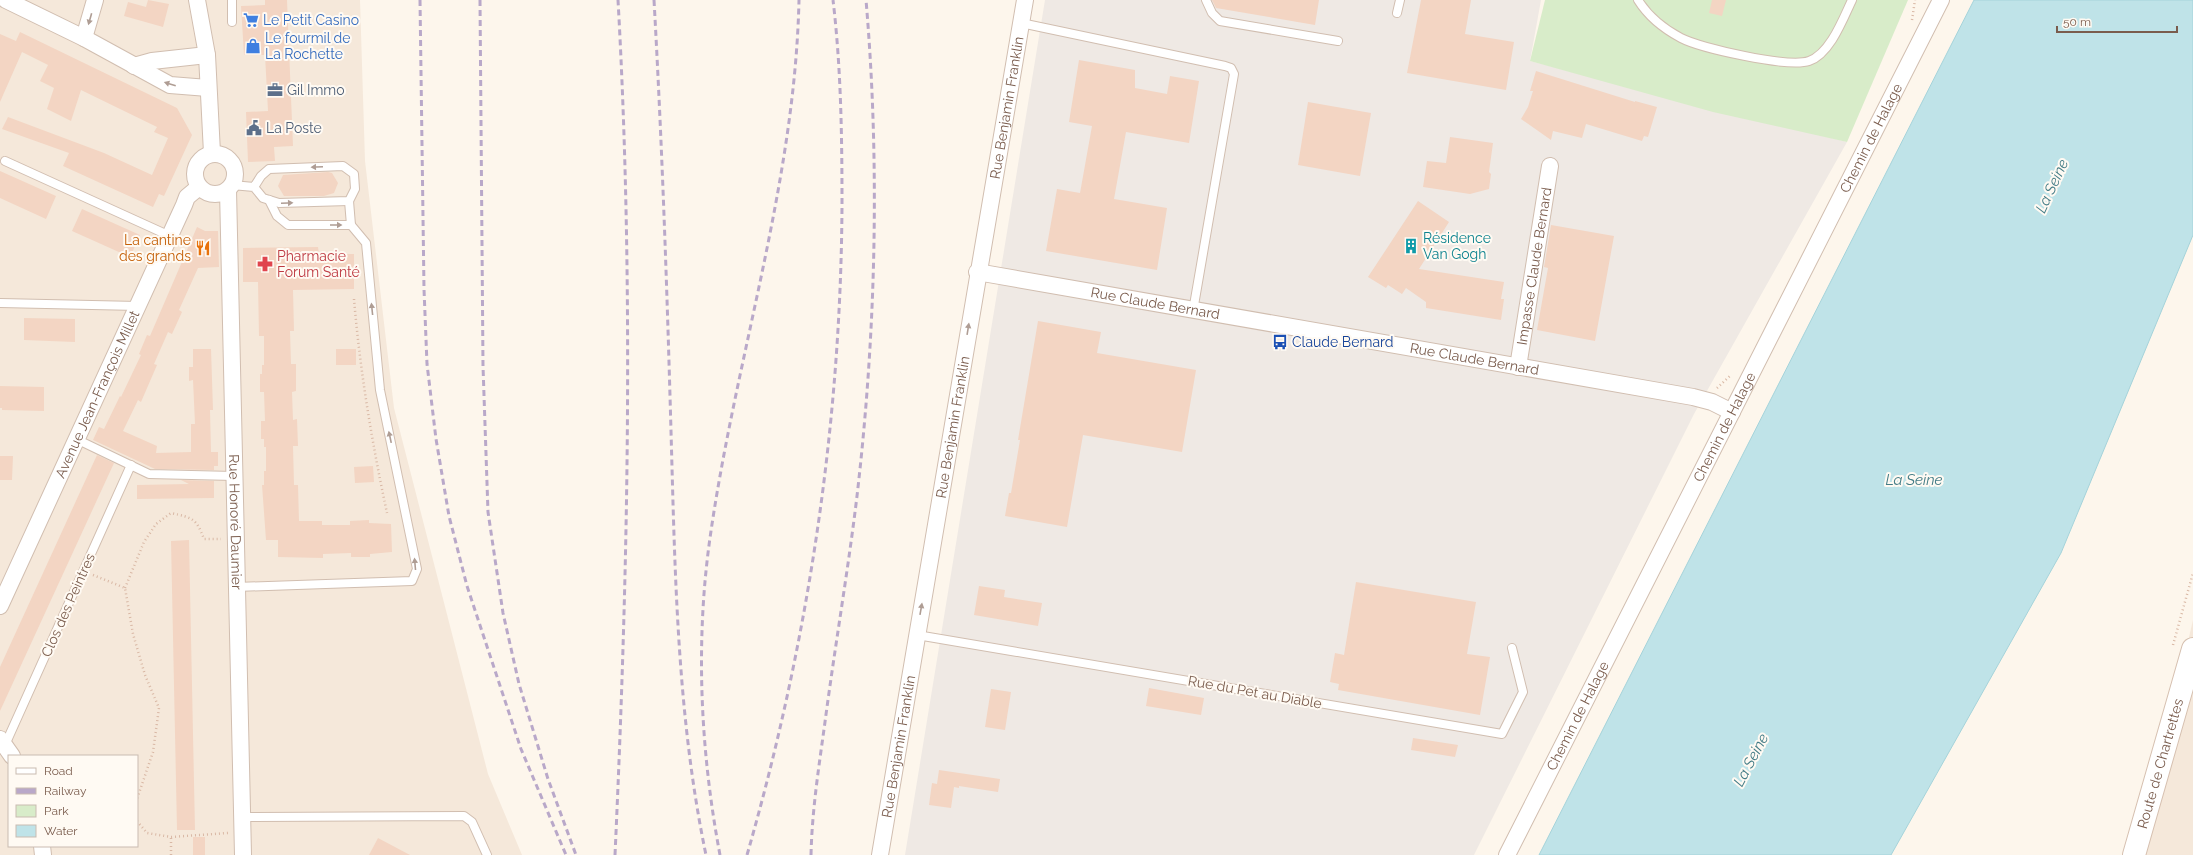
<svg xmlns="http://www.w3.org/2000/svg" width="2193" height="855" viewBox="0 0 2193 855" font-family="Raleway,sans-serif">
<rect width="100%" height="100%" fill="#fdf6ec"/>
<g fill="#f5e8da" fill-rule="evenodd">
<path d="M0,0H360L365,161L394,408L488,774L522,855H0ZM9,756H137V846H9Z"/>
<path d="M2193,620V855H2138Z"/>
</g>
<path fill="#efe9e4" d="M1045,0H1541L1530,61L1847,142L1694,414L1474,855H905Z"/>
<path fill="#d8ecc9" d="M1545,0H1908L1847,142L1713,112L1530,61Z"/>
<path fill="#bfe3e8" stroke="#a5d3da" d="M1974,0H2193V235L2061,553L1891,855H1539Z"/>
<g fill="#f3d5c3">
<path d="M148,0L169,4L163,27L124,16L128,2L146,7Z"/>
<path d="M265,0H287L293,146L274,147L275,161L248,162L246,112L268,111L265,55H244L241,6L265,5Z"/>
<path d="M1212,0H1319L1315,25L1216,8Z"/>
<path d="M1421,0H1471L1465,34L1514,42L1506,90L1407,73Z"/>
<path d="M1712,0H1726L1722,16L1709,13Z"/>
<path d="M20,32L177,108L192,135L164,196L159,194L153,207L63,166L69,153L2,129L8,117L104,153L152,175L168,138L154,132L157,127L81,90L71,121L47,109L54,88L40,81L48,65L22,52L0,102V34L16,41Z"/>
<path d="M1079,60L1135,70V88L1167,94L1170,76L1199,81L1189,143L1126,132L1114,199L1167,208L1157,270L1046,251L1057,189L1080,193L1092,126L1069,122Z"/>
<path d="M1536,71L1635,102V101L1657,107L1648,137L1644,136L1642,141L1586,124L1582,138L1553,131L1551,140L1521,119L1528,107L1533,91H1530Z"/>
<path d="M1308,102L1371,113L1360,176L1298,165Z"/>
<path d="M1450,137L1493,143L1489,172L1491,174L1489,189L1470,194L1423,187L1427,161L1446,163Z"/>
<path d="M0,171L56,196L46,219L0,198Z"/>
<path d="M328,172L332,173L338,183L334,193L324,196H284L278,186L283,175Z"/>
<path d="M1418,201L1449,222L1419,269L1504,282L1501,299H1504L1501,320L1426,308V302L1406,288L1402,294L1388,285L1386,288L1368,277Z"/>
<path d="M82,209L140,235L130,257L72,231Z"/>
<path d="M1551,225L1614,236L1595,341L1537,330L1548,268L1544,267Z"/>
<path d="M197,227L205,231H218L219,267L198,268L179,310L182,312L172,334L168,332L154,364L157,365L141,402L138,400L123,431L157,446L156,453L191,452V424H195L193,380L189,381V367H193V349H211L213,410H210L211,452H218V466H214V470L155,469L93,440L99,427L104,429L120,396L121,397L141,355L139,354L147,335L150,336Z"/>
<path d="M318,247L319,254H354V289L293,290L294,331H290L291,364H296V391L292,392L293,420L297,419L298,446H293L294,485H298L299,521H322V525H350V521L369,520V523L391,524L392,552L370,554V557H351V553L323,554V558L278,557V540H266L262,485H264V471H266V447H264V439H261V421H265L264,392H260V374H262V365H264V336H259L258,282H243V248Z"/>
<path d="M24,318L75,319V342L24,340Z"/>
<path d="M1038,321L1101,332L1097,353L1196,370L1182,452L1083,435L1067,527L1005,516L1009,493H1011L1020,440H1018Z"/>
<rect x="336" y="349" width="20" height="16"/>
<path d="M0,386L44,387V411L2,410V408H0Z"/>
<path d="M97,455L114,463L0,711V667Z"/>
<path d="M0,456H13L12,480H0Z"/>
<path d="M373,466L374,482L355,483L354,467Z"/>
<path d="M181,480L214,481V498L137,499V485L189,484Z"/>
<path d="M189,540L195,830H177L171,541Z"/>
<path d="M1356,582L1476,602L1467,654L1490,657L1480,715L1338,690L1339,684L1330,682L1335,653L1344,655Z"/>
<path d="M979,586L1005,590L1004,597L1042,603L1038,626L974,615Z"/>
<path d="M1149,688L1204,698L1201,715L1146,706Z"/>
<path d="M991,689L1011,692L1005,730L985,727Z"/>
<path d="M1413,738L1458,745L1455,757L1411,750Z"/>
<path d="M939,770L1000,779L998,792L959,786V788L954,787L951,808L929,805L932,783L937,784Z"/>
<rect x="193" y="837" width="12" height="18"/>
<path d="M378,838L410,855H369Z"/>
</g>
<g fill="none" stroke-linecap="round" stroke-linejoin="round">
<defs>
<g id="service">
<path d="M232,0V22"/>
<path d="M1206,0L1212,13L1220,21L1338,41"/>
<path d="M1638,0C1648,16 1664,29 1681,38C1700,48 1788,68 1809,61C1830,54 1843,19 1852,0"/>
<path d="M1397,13L1400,0"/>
<path d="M1021,23L1225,66L1231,68L1234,74L1193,311"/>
<path d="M5,161L170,236"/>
<path d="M232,185L254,187L263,198L279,203L349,201L355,189L354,174L343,166L269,169L261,176L254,187"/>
<path d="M269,200L277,216L288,225H351L349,201"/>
<path d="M0,303L138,306"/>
<path d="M76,439L149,474L234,476"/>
<path d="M236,587L412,581L417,569L380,390L366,243L351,225"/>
<path d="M917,635L1502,734L1523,692L1512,648"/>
<path d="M5,745L131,465"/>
<path d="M242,817L464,816L472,822L487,855"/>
</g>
<g id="minor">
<path d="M6,0L84,38L170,85L208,88"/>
<path d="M197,0L207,55L212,153"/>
<path d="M84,38L95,0"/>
<path d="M134,66L152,61L207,55"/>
<circle cx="215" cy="174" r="20"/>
<path id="s1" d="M228,190L243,855"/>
<path id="s2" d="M977,272L1693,397L1712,402L1732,412"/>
<path id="s3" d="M1518,367L1550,166"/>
<path id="s4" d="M0,606L184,205L187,197L199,187"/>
<path d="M0,739L12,756"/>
<path d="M42,846L43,855"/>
<path id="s5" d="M880,855L1025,0"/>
<path id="s6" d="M1507,855L1941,0"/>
</g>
<g id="secondary">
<path id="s7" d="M2134,855L2193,649"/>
</g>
</defs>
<use href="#service" stroke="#d1beb0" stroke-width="10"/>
<use href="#minor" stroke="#d1beb0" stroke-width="18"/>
<use href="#secondary" stroke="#d6c0b0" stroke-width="24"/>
<g stroke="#d9b8a5" stroke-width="2.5" stroke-dasharray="1 3" stroke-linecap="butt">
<path d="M1912,20L1915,0"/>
<path d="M354,299C360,371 372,443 387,513"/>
<path d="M1717,388L1731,375"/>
<path d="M93,575L125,588L133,634L145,675L159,708L153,752L137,799"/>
<path d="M125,588L144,542L156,524L171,513C193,518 196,518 204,539H221"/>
<path d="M2173,645L2193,573"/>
<path d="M137,821L147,833L171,837L228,833"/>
<path d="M171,855V837"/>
</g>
<use href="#service" stroke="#fff" stroke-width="8"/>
<use href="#minor" stroke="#fff" stroke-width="16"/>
<use href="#secondary" stroke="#fff" stroke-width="22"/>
<g stroke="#b9a8c9" stroke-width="3" stroke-dasharray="6 4" stroke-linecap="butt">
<path d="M420,0L424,289L427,364L436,439L449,516L467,586L521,749L566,855"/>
<path d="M480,0L483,366L488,512L503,613L519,684L548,779L576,855"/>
<path d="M654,0C662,143 667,287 671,431C675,572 677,716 706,855"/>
<path d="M615,855C628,570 634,285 618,0"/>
<path d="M720,855C700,749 695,638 711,531C737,353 795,181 799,0"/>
<path d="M747,855C808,643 841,424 842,204C842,136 841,67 833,0"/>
<path d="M811,855C812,810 819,766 825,722C835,646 848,571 857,496C876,332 880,164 866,0"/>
</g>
</g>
<defs><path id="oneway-solid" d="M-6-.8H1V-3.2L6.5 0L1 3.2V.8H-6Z"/></defs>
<g fill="#af9d94">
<use href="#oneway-solid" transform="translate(90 19) rotate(106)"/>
<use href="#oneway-solid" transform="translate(170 84) rotate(-163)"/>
<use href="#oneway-solid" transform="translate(317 167) rotate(178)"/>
<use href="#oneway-solid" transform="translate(287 203) rotate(-2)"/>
<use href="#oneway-solid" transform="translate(336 225)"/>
<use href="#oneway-solid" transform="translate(372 309) rotate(-96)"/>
<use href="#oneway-solid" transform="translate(968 329) rotate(-81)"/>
<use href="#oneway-solid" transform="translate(390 437) rotate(-102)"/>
<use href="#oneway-solid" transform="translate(415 564) rotate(-95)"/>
<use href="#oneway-solid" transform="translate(921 609) rotate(-80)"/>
</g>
<defs>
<symbol id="supermarket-bare" viewBox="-9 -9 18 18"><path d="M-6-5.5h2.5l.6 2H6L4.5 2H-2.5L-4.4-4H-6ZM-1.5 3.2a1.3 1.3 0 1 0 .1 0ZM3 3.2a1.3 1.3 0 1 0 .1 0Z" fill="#3f7fe0" stroke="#fffaf3" stroke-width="2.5" paint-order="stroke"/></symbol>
<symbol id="shop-bare" viewBox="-9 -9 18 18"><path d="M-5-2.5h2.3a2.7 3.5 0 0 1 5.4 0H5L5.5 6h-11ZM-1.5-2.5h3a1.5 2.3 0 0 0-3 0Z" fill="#3f7fe0" stroke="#fffaf3" stroke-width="2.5" paint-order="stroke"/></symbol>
<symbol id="office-bare" viewBox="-9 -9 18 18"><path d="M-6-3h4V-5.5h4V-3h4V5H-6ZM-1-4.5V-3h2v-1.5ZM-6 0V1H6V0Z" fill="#5c6f8a" stroke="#fffaf3" stroke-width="2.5" paint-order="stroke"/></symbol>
<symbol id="civic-bare" viewBox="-9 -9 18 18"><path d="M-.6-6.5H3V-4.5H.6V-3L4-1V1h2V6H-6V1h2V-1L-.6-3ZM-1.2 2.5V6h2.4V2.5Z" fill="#5c6f8a" stroke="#fffaf3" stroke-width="2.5" paint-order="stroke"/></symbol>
<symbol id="building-bare" viewBox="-9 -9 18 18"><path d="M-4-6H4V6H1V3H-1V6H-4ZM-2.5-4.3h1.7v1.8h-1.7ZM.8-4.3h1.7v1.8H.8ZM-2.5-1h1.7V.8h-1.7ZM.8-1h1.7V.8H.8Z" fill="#0f9aa8" stroke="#fffaf3" stroke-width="2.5" paint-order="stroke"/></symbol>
<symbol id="restaurant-bare" viewBox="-9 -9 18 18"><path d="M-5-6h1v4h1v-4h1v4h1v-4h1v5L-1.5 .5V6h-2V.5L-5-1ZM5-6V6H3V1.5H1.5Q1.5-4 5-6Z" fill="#e8710a" stroke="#fffaf3" stroke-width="2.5" paint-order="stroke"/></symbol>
<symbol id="pharmacy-bare" viewBox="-9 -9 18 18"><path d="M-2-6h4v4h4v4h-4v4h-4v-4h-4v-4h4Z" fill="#e0444e" stroke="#fffaf3" stroke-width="2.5" paint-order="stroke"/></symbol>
<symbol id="bus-bare" viewBox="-9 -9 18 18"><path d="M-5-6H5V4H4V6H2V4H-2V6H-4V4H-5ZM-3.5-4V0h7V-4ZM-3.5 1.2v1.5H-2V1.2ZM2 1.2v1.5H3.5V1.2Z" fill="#1a4fb4" stroke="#fffaf3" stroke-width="2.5" paint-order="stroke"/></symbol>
</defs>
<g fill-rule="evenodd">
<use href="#supermarket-bare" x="240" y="9" width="22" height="22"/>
<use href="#shop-bare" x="242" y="35" width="22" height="22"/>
<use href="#office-bare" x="264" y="79" width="22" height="22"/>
<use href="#civic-bare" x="243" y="117" width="22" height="22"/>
<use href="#building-bare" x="1400" y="235" width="22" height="22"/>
<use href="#restaurant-bare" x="192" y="237" width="22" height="22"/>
<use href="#pharmacy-bare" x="254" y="253" width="22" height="22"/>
<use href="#bus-bare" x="1269" y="331" width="22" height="22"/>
</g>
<g text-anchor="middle" stroke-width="4" stroke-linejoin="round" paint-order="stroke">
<g font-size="14" fill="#366cbe" stroke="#fffaf3" text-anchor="start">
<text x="263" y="25">Le Petit Casino</text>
<text x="265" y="43">Le fourmil de<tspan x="265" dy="16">La Rochette</tspan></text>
</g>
<g font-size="14" fill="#4e5e75" stroke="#fffaf3" text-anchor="start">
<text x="287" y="95">Gil Immo</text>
<text x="266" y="133">La Poste</text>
</g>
<g font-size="14" fill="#7a5c4d" stroke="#fffaf3">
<text dy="5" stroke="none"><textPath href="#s5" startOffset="758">Rue Benjamin Franklin</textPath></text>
<text dy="5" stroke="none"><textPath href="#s6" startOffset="804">Chemin de Halage</textPath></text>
<text dy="5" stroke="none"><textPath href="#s3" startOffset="102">Impasse Claude Bernard</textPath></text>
<text dy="5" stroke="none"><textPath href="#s2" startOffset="181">Rue Claude Bernard</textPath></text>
<text dy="5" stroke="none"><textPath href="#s2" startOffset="505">Rue Claude Bernard</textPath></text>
<text dy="5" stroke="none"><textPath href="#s4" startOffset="233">Avenue Jean-François Millet</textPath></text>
<text dy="5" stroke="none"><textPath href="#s5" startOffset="434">Rue Benjamin Franklin</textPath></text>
<text dy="5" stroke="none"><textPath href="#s6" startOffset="480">Chemin de Halage</textPath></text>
<text dy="5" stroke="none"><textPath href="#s1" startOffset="332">Rue Honoré Daumier</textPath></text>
<text transform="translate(68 605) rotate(-66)" y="5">Clos des Peintres</text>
<text transform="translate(1255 692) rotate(10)" y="5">Rue du Pet au Diable</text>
<text dy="5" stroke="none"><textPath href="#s6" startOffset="156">Chemin de Halage</textPath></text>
<text dy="5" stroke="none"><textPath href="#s5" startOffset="110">Rue Benjamin Franklin</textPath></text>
<text dy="5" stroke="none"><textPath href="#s7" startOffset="95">Route de Chartrettes</textPath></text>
</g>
<g font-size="14" fill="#0d838f" stroke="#fffaf3" text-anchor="start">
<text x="1423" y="243">Résidence<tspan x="1423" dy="16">Van Gogh</tspan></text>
</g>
<g font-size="14" fill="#c56008" stroke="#fffaf3" text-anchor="end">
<text x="191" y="245">La cantine<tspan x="191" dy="16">des grands</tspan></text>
</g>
<g font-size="14" fill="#be3a42" stroke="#fffaf3" text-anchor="start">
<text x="277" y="261">Pharmacie<tspan x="277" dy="16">Forum Santé</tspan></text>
</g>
<g font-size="14" fill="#164399" stroke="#fffaf3" text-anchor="start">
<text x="1292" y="347">Claude Bernard</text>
</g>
<g font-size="15" font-style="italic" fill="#437c86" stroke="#fffaf3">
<text transform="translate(2052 186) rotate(-65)" y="5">La Seine</text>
<text x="1914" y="485">La Seine</text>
<text transform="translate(1751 760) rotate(-62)" y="5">La Seine</text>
</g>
</g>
<rect x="8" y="755" width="130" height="92" fill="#fffaf3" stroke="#cabbb1"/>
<rect x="16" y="768" width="20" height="6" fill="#ffffff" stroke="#cabbb1"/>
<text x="44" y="775" font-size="12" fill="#7a5c4d">Road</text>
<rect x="16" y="788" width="20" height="6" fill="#b9a8c9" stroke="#cabbb1"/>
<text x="44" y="795" font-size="12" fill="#7a5c4d">Railway</text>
<rect x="16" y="805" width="20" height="12" fill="#d8ecc9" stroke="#cabbb1"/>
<text x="44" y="815" font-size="12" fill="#7a5c4d">Park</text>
<rect x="16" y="825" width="20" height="12" fill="#bfe3e8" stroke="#cabbb1"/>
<text x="44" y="835" font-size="12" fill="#7a5c4d">Water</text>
<path d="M2057 26v6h120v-6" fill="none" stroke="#7a5c4d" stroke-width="2"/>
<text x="2063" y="26" font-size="12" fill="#7a5c4d" stroke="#fffaf3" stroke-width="3" paint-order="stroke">50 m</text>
</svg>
